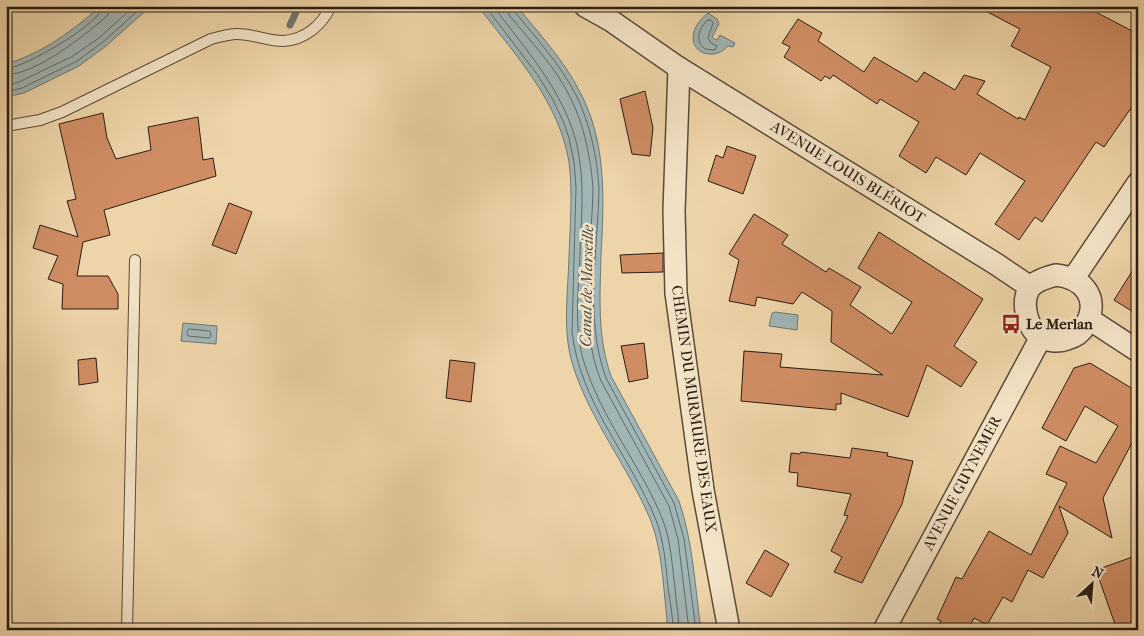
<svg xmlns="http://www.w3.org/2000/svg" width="1144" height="636" viewBox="0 0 1144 636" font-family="'IM FELL French Canon',serif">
<rect width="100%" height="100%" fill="#eed5a9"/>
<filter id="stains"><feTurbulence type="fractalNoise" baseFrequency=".004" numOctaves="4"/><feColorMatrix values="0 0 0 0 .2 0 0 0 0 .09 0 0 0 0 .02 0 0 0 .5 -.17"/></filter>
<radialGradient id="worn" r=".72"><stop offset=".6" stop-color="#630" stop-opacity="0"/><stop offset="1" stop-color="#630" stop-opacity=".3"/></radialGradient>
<g fill="#a0b5b5" stroke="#707875">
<path d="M101,6H151L106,46L79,66L24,93L6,97V64C43,53 72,31 101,6Z"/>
<path d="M470,6H517C539,34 564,60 580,92C607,143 604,200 601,256C600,297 597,336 611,376L679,501C693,542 695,587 701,630H668C664,597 663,552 651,521C629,468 591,422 573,366C562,331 568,293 569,257C570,226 573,193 569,162C559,102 517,57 481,10L473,11Z"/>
<path d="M708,13L717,19L719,24L712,37L714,39L717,40L720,35L735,43L733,47L728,46C714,62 688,53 694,32C696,24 702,18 708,13Z"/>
<path d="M775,312L798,315L797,330L769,326L772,313Z"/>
<path d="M183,323L217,326L216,344L181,341Z"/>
</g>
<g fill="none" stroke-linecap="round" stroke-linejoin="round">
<g stroke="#646964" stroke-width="1">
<path d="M485,6L537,74L552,98L564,123L569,138L574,162L576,187L572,332C580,402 630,456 656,520C664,541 666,566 668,588C670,602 673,616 673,630"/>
<path d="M493,6C529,54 573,101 580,163C584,193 581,223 580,253C579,289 573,328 584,362C601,418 640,464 662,518C671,540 672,565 675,588C676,602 679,616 679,630"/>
<path d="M507,6L509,15C531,42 556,67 571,99C584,125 591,159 593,188C592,252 577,321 601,381L669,506L678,539L689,630"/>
<path d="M513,6L514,11C536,38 560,64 576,95C590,123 597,157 599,188C598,251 584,318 606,378L674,503L684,539L696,630"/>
<path d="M708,20H711L713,23L708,38L711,43L717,46L715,50L705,49C694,40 699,28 708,20Z"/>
<path d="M6,69C25,67 101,24 103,6"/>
<path d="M6,75C38,73 82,37 106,17L109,12L110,6"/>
<path d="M6,86L19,82L73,56L99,38L134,6"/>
<path d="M6,92L22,88L77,61L103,42L143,6"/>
<path d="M189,329L210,331L211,336L209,338L188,336L187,334Z"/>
</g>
<path stroke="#707875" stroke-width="7" d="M290,25L299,6"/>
</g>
<g fill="#d08d64" stroke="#281d14">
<path d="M976,6H1084L1138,34V98L1104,147L1096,142L1042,222L1035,217L1019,240L995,224L1025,181L980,153L966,175L936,157L926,173L899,156L919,122L880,99L877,104L833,75L830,79L825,76L821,81L784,57L790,47L782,43L798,19L822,33L818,41L864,72L874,57L917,82L924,72L955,90L964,75L985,81L977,94L1018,119L1019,117L1025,120L1051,67L1011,46L1020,29Z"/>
<path d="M645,91L653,128L650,156L632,154L620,99Z"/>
<path d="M103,113L107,138L116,159L151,150L148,127L198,117L203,160L213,158L216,176L104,210L110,235L83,242L77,276H108L118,294V309H62L63,284L48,279L58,256L33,248L40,225L78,237L67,201L76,199L59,124Z"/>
<path d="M727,146L756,156L743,194L708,181L716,155L723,158Z"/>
<path d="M229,203L252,212L236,254L212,245Z"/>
<path d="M754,214L788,235L782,244L826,272L829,268L861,287L850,305L892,334L912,302L858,268L879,232L983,299L954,346L977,362L961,387L927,365L908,417L841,393V404H836V410L741,401L744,351L782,354L780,367L883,375L831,342L832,311L802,292L793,304L757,297L755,306L729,301L739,260L729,254Z"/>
<path d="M663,253V272L622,273L620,255Z"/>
<path d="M1138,262V315L1114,300Z"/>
<path d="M644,343L648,378L629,382L621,346Z"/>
<path d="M96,358L98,382L79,385L78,360Z"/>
<path d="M450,360L475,363L471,402L446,398Z"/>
<path d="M1090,363L1138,392V438L1135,437L1103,498L1112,538L1059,506L1068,533L1043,578L1028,570L1012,602L1003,597L987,625L974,618L968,630H936L941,621L937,619L956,577L962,579L989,531L1031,555L1067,483L1046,474L1060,446L1096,463L1118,426L1085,406L1066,441L1042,428L1074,368Z"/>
<path d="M852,448L888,453L887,456L913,461L902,504L862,583L834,572L842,557L831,551L848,516L844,515L851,494L797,486L798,473L789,472L791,453L800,454L801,452L850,458Z"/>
<path d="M765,550L789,564L771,597L746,583Z"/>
<path d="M1138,555V630H1117L1096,570Z"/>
</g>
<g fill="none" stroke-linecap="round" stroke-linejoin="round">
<defs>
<g id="lane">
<path d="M6,126L40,120L62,112L211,39C219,37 228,34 237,34C253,34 268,41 283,41C305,40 322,25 331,6"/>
<path d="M127,630L135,260"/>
</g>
<g id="street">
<path d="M585,6L610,20L679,68L996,264L1030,287"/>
<path d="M679,68L674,211L676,293L703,490L729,630"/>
<path d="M1056,275C1084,278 1101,299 1085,326C1081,333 1075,337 1067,339C1060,342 1048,342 1041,337C1027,329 1021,303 1029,289C1034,281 1048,277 1056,275Z"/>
<path d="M1073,279L1138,183"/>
<path d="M1089,319L1138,351"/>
<path d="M884,630L1041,337"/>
</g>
</defs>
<use href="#lane" stroke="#5a4b39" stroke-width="12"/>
<use href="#street" stroke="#5a4b39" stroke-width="24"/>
<use href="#lane" stroke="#f4e4c7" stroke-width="10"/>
<use href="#street" stroke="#f4e4c7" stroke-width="21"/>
</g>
<defs>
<symbol id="bus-bare" viewBox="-9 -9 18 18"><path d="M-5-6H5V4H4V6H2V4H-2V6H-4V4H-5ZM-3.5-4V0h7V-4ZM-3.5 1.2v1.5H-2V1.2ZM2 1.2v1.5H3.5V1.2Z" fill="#8f2418" stroke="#f4e4c7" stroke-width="2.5" paint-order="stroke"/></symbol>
</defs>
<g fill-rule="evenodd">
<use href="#bus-bare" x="997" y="310" width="28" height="28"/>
</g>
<g text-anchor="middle" stroke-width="5" stroke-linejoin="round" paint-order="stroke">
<g font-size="15" fill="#281d14" stroke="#f4e4c7">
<text transform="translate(848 172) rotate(32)" y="5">AVENUE LOUIS BLÉRIOT</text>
<text transform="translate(694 409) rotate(82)" y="5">CHEMIN DU MURMURE DES EAUX</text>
<text transform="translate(962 483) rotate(-62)" y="5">AVENUE GUYNEMER</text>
</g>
<g font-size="15" font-weight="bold" fill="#281d14" stroke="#f4e4c7" text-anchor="start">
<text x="1026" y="329">Le Merlan</text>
</g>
<g font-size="16" font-style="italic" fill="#4c4b44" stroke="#f4e4c7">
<text transform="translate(586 286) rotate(-89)" y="6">Canal de Marseille</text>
</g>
</g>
<rect width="1144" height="636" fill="none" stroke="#eed5a9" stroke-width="25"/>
<rect x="8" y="8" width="1129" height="621" fill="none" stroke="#281d14" stroke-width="2.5"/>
<rect x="12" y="12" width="1119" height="611" fill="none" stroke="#281d14"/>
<g transform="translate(1092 584) rotate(26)" stroke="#f4e4c7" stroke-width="4" paint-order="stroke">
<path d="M0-4L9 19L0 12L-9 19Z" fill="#281d14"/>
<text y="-8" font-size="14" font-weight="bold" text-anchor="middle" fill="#281d14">N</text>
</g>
<rect width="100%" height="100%" filter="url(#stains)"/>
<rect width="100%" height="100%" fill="url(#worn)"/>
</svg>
